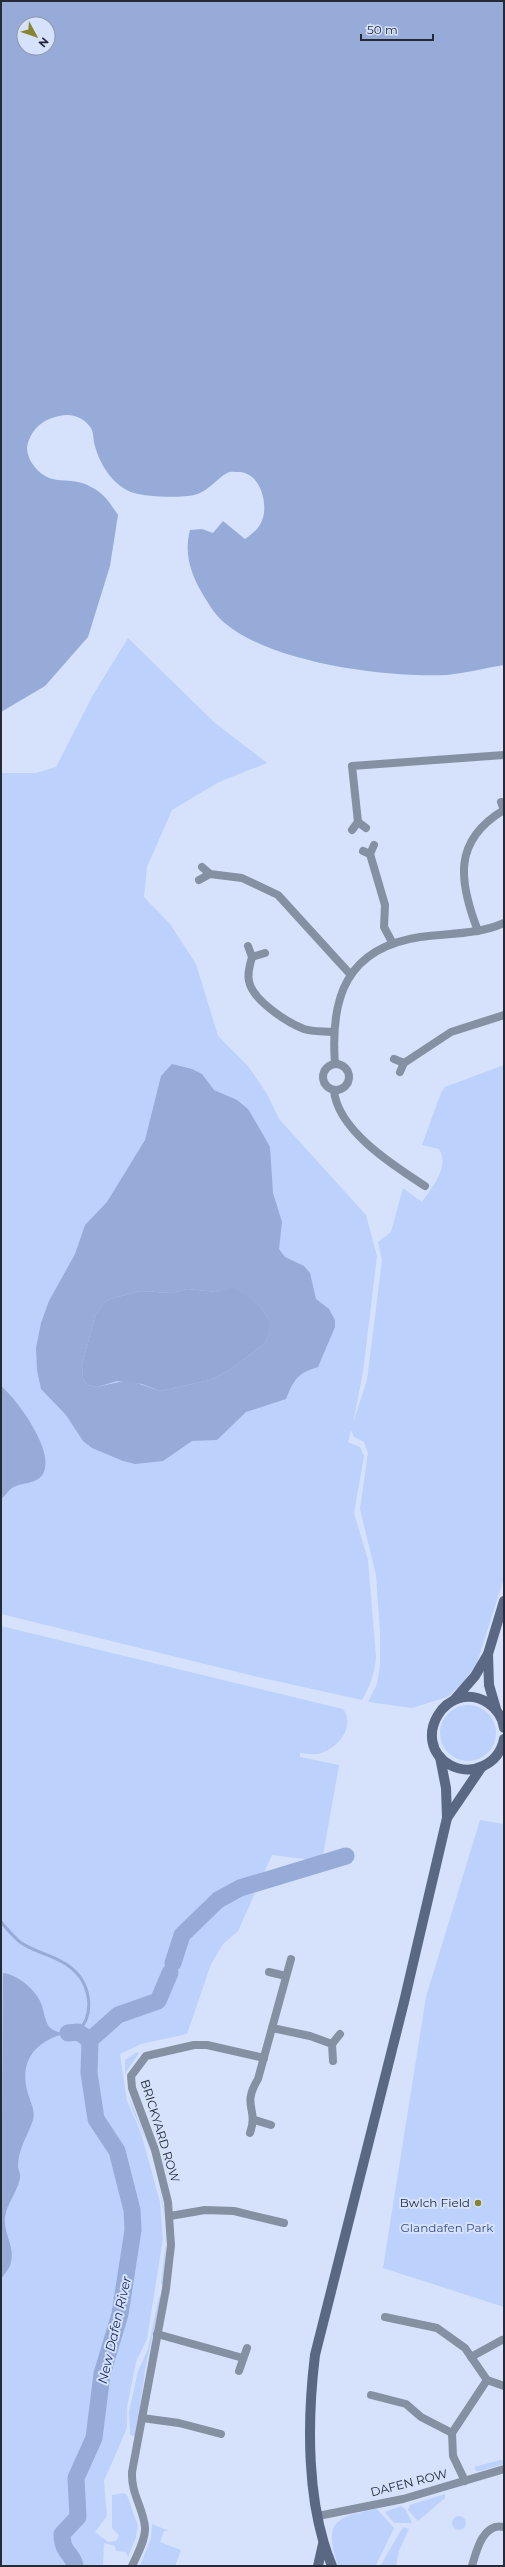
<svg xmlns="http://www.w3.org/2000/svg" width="505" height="2567" viewBox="0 0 505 2567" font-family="Montserrat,sans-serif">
<rect width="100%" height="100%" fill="#d6e2fb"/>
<g fill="#bcd1fb">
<path d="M128,638L215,723L267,763L219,782L172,810L147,867L144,897L170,924L196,964L218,1036L248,1066L267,1094L279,1119L366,1215L377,1256L363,1372L353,1423L367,1380L382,1260L378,1242L391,1232L403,1188L422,1202C432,1187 450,1167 439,1149L422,1145L441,1093L445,1087L504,1065V1578L477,1663L462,1684L447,1697L412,1708L368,1702L377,1684L380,1665V1631L376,1575L360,1509L368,1453L364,1442L354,1437L351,1430L348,1442L360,1447L364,1456L354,1513L368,1560L376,1657C375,1673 370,1686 362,1700L258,1677L1,1614V773H36L56,767L93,695Z"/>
<path d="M1,1626L343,1709C357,1727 335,1752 316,1754C311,1755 305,1753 300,1753V1757L339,1765L322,1861L272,1855L238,1931L223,1944L211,1964L187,2034L141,2044L120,2054L127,2101L141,2133L160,2202L163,2238L147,2339L136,2362L127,2407V2428L104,2481L107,2516L95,2532L108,2542L116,2541L119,2535L112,2528V2495L124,2493L127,2495L138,2526L136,2537L128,2557L126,2552L116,2551L115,2546L104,2543L103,2566H1Z"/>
<circle cx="468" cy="1733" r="28"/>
<path d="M480,1820L504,1824V2307L383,2268L426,1997Z"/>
<path d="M137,2052L139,2053L125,2074V2060Z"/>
<path d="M129,2097L151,2151L132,2109Z"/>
<path d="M154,2161C163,2203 169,2241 164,2284H161L166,2241L163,2205Z"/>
<path d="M159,2297L161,2298L145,2370L136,2437L130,2435L129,2412L138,2371L148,2349Z"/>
<path d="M504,2459V2464L480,2471H476L474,2467Z"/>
<path d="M445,2494V2498L418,2521L408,2510L410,2505Z"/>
<path d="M401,2506L406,2510L412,2523H394L385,2512Z"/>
<path d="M377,2509L394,2528L376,2565L338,2566C323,2521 335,2517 377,2509Z"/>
<circle cx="459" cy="2523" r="7"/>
<path d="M152,2524L169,2531H164L160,2542L181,2550L175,2566H140L151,2538Z"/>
<path d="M403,2527L409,2529L399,2551L396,2566H380Z"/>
</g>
<path fill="#93a8d4" d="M233,1286L259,1305L270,1321V1330L265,1343L231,1369L210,1380L160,1391L142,1384L117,1381L97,1387L88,1385L83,1379L82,1365L95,1316L104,1303L110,1299L141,1291L171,1293L188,1289L216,1292Z"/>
<g fill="#96abd8" fill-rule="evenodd">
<path d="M1,1H504V665C485,668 466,673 447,675C387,678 273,663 226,624C216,617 208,603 202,593C190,572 184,553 190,530L202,529L213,533L223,521L245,539C255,532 262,526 264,513C266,496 258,473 239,472C235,472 230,471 227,473C215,480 208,492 194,495C182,498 146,497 134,493C114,487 100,465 95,446C93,441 94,433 91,428C79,411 61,413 45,421C35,427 29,436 27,447C27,454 30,461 34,466C52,489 69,474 91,487C104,493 110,503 118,515L110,566L88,637L45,686L1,712ZM24,24H48V48H24Z"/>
<path d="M172,1064L192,1069L202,1074L214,1090L237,1100L248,1109L261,1131L270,1147L273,1193L282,1222L279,1249L285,1257L304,1266L310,1273L316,1299L329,1309L335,1320V1327L318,1367C298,1373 294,1379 286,1399L246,1412L217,1440L192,1441L163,1461L135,1464L123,1461L92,1448L83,1441L66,1415L41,1389L37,1370L36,1348L41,1323L49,1301L75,1254L85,1225L107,1202L145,1140L161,1076ZM233,1287L259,1305L270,1321V1330L265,1343L231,1369L210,1380L160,1391L128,1380L97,1387L88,1385L83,1379L82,1365L95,1316L104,1303L110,1299L141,1291L171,1293L188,1289L216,1292Z"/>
<path d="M1,1386C18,1400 56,1453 43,1474C36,1485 21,1482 12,1488C8,1491 5,1496 1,1499Z"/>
<path d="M3,1973C17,1974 38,1991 42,2006C47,2024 46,2032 68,2033C39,2039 19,2058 27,2090C29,2100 36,2110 33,2120C28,2135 18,2149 18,2166C18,2170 21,2174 20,2178C18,2191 7,2203 5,2217C3,2233 15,2246 11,2262C10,2269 4,2273 1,2280Z"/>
</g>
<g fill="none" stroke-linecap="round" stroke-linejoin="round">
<path stroke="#96abd8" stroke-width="3" d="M1,1922C7,1929 13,1936 20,1942C35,1953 55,1955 70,1967C90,1982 96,2013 78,2032"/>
<g stroke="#96abd8" stroke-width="17">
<path d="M173,1963L182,1935L218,1900L240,1888L346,1856"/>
<path d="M68,2033L78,2032L90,2040L118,2015L158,2001L170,1973"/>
<path d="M75,2566C73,2553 62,2554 62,2534L78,2517L76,2478L94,2438L102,2374L120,2314L133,2230L132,2210L117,2151L96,2119L89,2073L90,2040"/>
</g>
<g stroke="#8690a3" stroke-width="8">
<path d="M501,802L504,810"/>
<path d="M358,822L352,766L504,755"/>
<path d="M352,830L358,822L366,828"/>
<path d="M363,851L370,854L374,845"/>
<path d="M370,854L385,905L384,927L392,942"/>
<path d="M210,874L242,878L278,895L350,974"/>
<path d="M199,880L210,874L202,867"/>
<path d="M478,931C459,882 452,841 504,810"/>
<path d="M248,946L252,957C250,965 247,973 249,981C252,1000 288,1023 304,1029C313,1032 324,1031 332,1032"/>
<path d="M252,957L265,953"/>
<path d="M394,1059L404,1063L400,1072"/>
<path d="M404,1063L451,1032L504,1015"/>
<path d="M335,1064C330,998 346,948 420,937C448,933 477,935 504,923"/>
<circle cx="336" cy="1077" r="13"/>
<path d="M334,1090C337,1130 394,1166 425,1186"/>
<path d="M269,1972L286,1976"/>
<path d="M272,2028L310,2036L332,2044L340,2034"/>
<path d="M332,2044L333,2061"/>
<path d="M255,2120L271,2125"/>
<path d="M250,2133C259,2108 241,2107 258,2079L291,1959"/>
<path d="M170,2216L205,2210L234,2211L284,2223"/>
<path d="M385,2317L437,2328L465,2348L487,2380L452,2433L453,2456L465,2481"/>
<path d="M157,2334L243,2358"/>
<path d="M471,2357L502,2340"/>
<path d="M239,2371L247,2348"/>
<path d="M487,2380L504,2386"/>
<path d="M371,2395L406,2404L421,2417L452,2433"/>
<path d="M142,2418L179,2423L221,2434"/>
<path d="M318,2516L403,2499L504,2469"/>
<path d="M132,2566C137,2555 146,2539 145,2527C143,2507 131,2494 132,2472L166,2289L171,2245L168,2202L155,2150L132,2088L131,2076L146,2056L194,2045H207L264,2058"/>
<path d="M472,2566C476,2552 483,2522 504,2527"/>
</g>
<g stroke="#5b6884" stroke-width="10">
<path d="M488,1654L489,1685L496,1709"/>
<path d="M455,1699L475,1676L488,1654L504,1601"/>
<path d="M504,1728C503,1718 496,1708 488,1703C447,1677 408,1741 450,1765C472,1777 499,1764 504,1739"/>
<path d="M447,1818L481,1768"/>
<path d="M318,2566L323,2544"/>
<path d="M332,2566C306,2504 307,2421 315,2355L404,2002L447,1818L446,1788L440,1757"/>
</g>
</g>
<circle fill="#86842d" stroke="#d6e2fb" stroke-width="1.5" cx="478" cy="2203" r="4"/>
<g text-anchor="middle" stroke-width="4" stroke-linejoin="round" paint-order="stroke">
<g font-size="12" fill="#252a36" stroke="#d6e2fb">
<text transform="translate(160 2131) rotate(73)" y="4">BRICKYARD ROW</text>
<text transform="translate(409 2483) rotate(-14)" y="4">DAFEN ROW</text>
</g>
<g font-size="12" fill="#252a36" stroke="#d6e2fb" text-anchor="end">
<text x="470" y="2207">Bwlch Field</text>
</g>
<g font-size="12" fill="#375089" stroke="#d6e2fb">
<text x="447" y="2232">Glandafen Park</text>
</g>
<g font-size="13" font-style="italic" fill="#172c62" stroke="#d6e2fb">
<text transform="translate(114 2330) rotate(-77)" y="5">New Dafen River</text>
</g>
</g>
<rect width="505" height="2567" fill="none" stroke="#252a36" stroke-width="4"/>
<g transform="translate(36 36) rotate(130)"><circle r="19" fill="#d6e2fb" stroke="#8f98ac"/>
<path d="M0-3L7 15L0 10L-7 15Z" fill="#86842d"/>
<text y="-6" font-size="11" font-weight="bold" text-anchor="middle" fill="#252a36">N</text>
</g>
<path d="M361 34v6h72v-6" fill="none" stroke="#252a36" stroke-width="2"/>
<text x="367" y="34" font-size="12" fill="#252a36" stroke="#d6e2fb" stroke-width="3" paint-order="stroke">50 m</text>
</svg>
